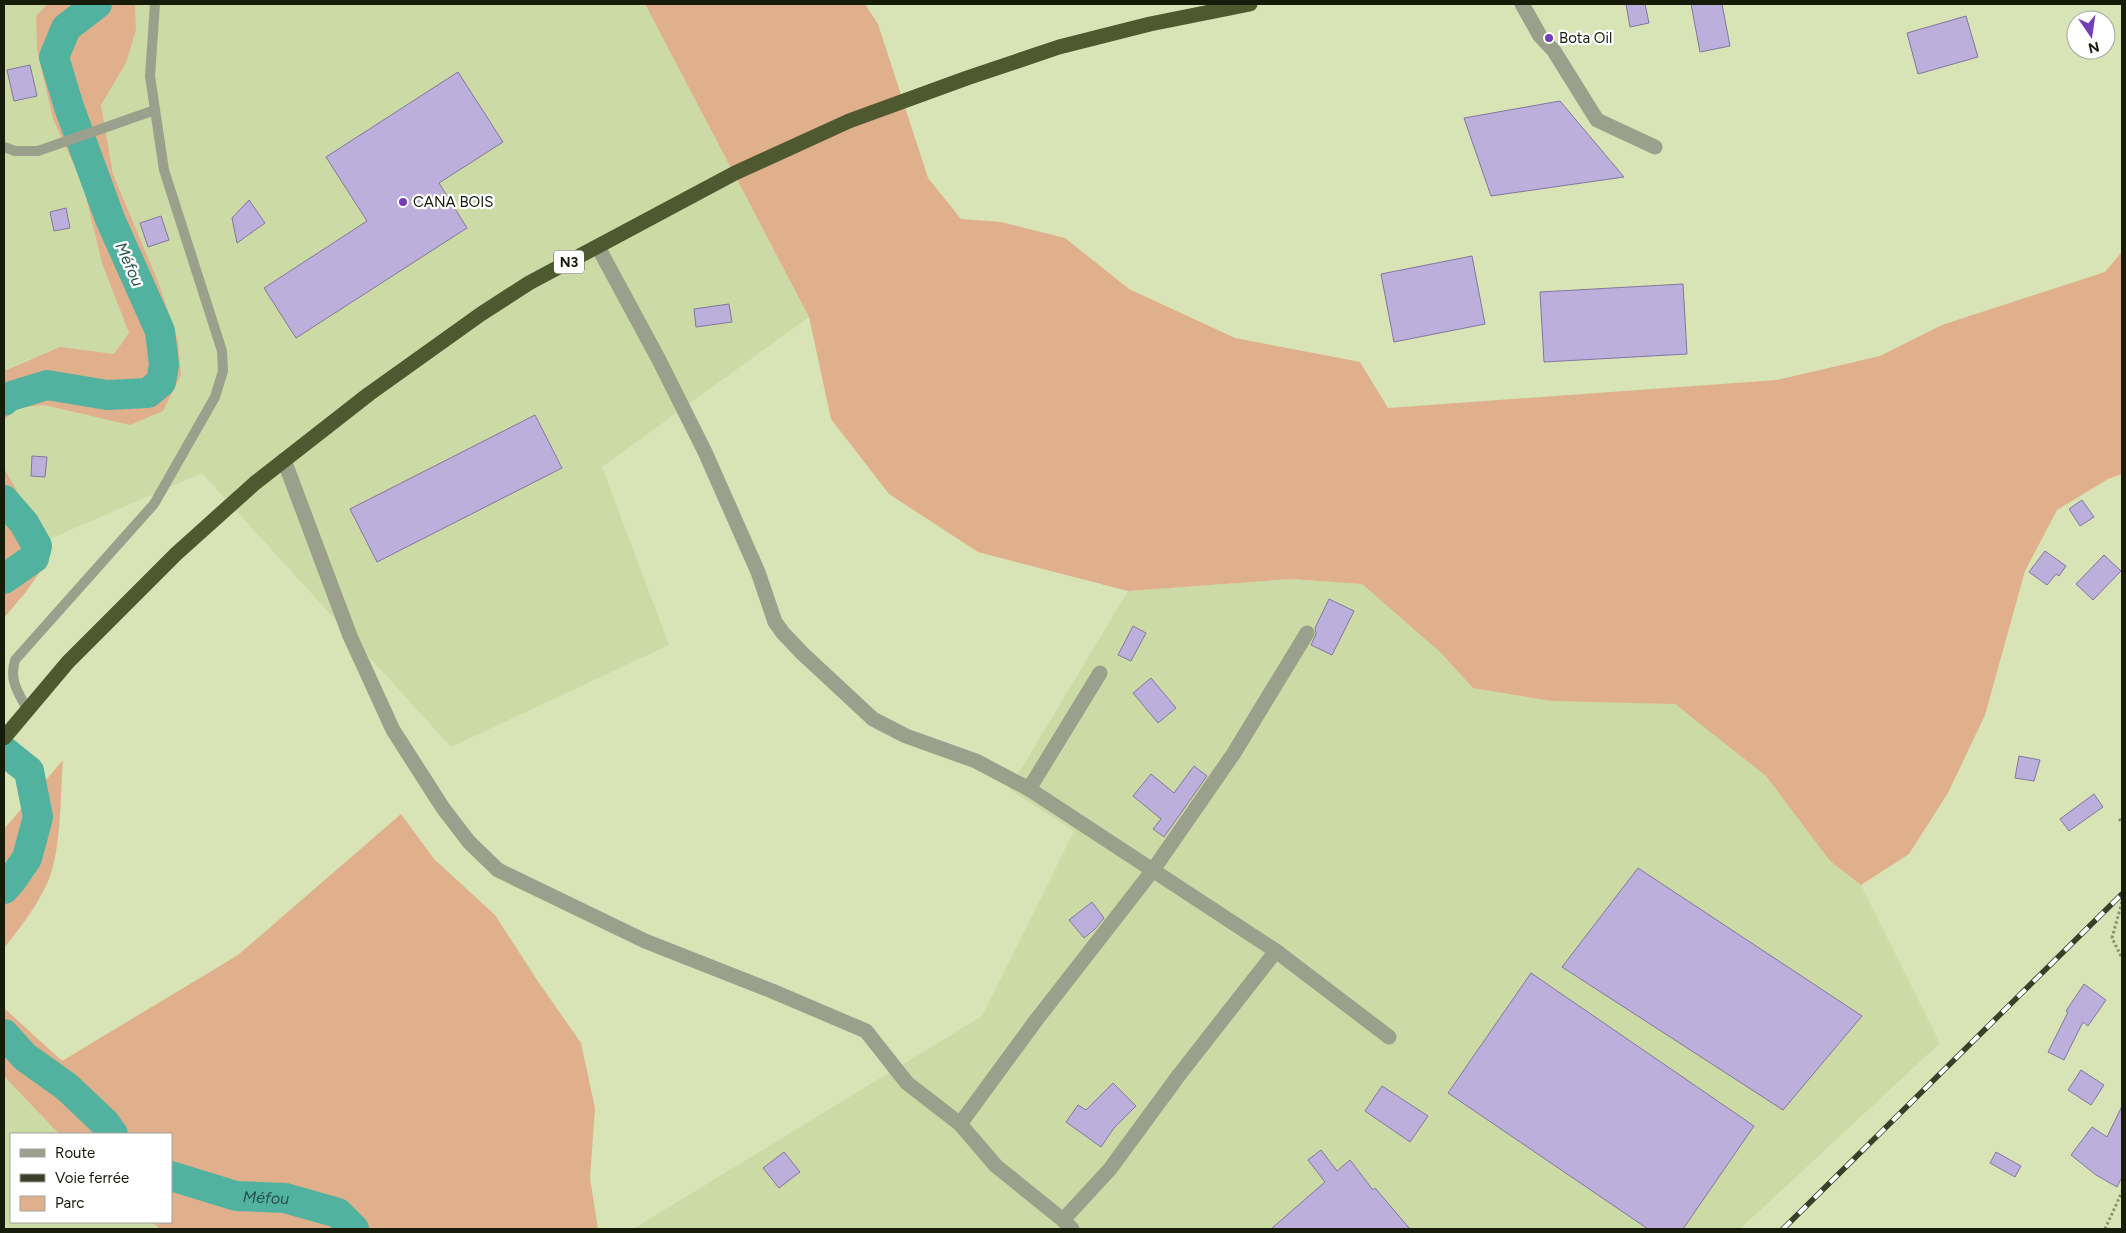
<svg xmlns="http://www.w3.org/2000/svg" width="2126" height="1233" viewBox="0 0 2126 1233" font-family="Figtree,sans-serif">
<rect width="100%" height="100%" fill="#d8e4b6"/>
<g fill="#ccdaa5">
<path d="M4,4H47L36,16L37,50L53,119L83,185L102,263L129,332L114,354L29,359L4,371Z"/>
<path d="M135,4H645L809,317L602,467L669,645L451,747L202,473L45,541L4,468V420L18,408L44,405L108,420L159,284L113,174L101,105L126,63L136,30Z"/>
<path d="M1291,579L1362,584L1441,653L1473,688L1552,701L1675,703L1766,776L1830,861L1861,885L1940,1043L1740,1229H633L982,1016L1074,831L1009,789L1128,591Z"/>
<path d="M4,1076L59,1134H11V1222H152L162,1229H4Z"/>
</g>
<g fill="#dfb08b">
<path d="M47,4H135L136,30L126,63L101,105L113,174L159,284L178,341L181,375L163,411L130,425L44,405L18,408L4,420V371L60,347L114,354L129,333L102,263L83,185L53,119L37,50L36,16Z"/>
<path d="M645,4H865L878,24L928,178L961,219L1001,222L1065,238L1129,289L1235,338L1360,362L1388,408L1777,380L1880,356L1942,325L2105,272L2122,252V474L2108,479L2057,510L2025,571L1985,715L1948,793L1909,854L1861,885L1830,861L1766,776L1675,704L1552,701L1473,688L1441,653L1362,584L1291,579L1128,591L978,552L889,494L831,419L809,317Z"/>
<path d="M4,468L45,541L49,559L25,593L4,618Z"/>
<path d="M63,760C60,797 62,856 45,888C34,910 19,929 4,948V829Z"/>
<path d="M401,814L434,859L495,915L537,980L581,1043L595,1108L590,1178L598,1229H160L152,1222H171V1134H59L4,1076V1008L62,1061L238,955Z"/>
</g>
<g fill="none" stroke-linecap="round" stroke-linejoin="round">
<g stroke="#51b2a0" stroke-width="30">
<path d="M4,401L8,397L47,385L107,395L148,393L161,382L164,365L160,331L110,219L69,107L54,57L66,28L97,4"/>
<path d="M4,500L24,523L37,546L34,558L4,579"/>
<path d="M4,751L29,771L38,817L27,858L12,880L4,889"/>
<path d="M4,1034L25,1057L67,1087L105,1123L113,1134"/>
<path id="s1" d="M171,1176L236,1196L285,1198L338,1213L354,1229"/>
</g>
</g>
<g fill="#bdafdb" stroke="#84769f">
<path d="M1626,4H1645L1649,23L1630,27Z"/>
<path d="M1691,4H1722L1730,46L1700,52Z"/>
<path d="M1966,16L1978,57L1918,74L1907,33Z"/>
<path d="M30,65L37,96L14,101L7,70Z"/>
<path d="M458,72L503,142L439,183L467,228L296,338L264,288L367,221L326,157Z"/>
<path d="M1560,101L1624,177L1491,196L1464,118Z"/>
<path d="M249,200L265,223L237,243L232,218Z"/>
<path d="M66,208L70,228L54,231L50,212Z"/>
<path d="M161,216L169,240L148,247L140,223Z"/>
<path d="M1472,256L1485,324L1394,342L1381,274Z"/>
<path d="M1683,284L1687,354L1544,362L1540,292Z"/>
<path d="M729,304L732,322L696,327L694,309Z"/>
<path d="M535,415L562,468L377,562L350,509Z"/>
<path d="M32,456L47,457L45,477L31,476Z"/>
<path d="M2082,500L2094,517L2080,526L2069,509Z"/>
<path d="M2045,551L2066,566L2059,576L2056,574L2047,585L2029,572Z"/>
<path d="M2104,555L2121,571L2093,600L2076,584Z"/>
<path d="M1329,599L1354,611L1332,655L1311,645L1316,634L1315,628Z"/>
<path d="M1133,626L1146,633L1131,661L1118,655Z"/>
<path d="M1151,678L1176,708L1158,723L1133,693Z"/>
<path d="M2019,756L2040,760L2034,781L2015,778Z"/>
<path d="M1194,766L1207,776L1164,837L1153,829L1161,819L1133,796L1151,774L1174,793Z"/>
<path d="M2094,794L2103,807L2069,831L2060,819Z"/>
<path d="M1638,868L1862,1016L1783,1110L1562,967Z"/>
<path d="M1092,902L1104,918L1095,929L1084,938L1069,920Z"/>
<path d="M1531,973L1754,1126L1683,1229H1648L1448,1093Z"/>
<path d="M2084,984L2106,1000L2088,1026L2083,1022L2064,1060L2048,1052L2068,1012L2066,1011Z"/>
<path d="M2081,1070L2104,1085L2091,1105L2068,1090Z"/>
<path d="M1113,1083L1136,1106L1114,1128L1101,1147L1066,1122L1078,1105L1086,1110Z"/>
<path d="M1382,1086L1428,1116L1410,1142L1365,1111Z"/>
<path d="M2122,1106V1177L2117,1187L2096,1175L2071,1155L2092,1127L2107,1137Z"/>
<path d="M1321,1150L1337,1171L1350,1160L1373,1190L1375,1188L1410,1229H1271L1325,1182L1308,1160Z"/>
<path d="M784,1152L800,1172L779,1188L763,1168Z"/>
<path d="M1996,1152L2021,1166L2015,1177L1990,1163Z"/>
</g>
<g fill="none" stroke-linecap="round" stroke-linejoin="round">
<g stroke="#88916f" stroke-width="3" stroke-dasharray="2.5 2.5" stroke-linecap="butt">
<path d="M2119,819L2122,822"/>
<path d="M2122,902L2112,938L2122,958"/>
<path d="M2105,1229L2122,1192"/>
</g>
<g stroke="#9aa08c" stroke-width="10">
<path d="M4,147L15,151H38L155,110"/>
<path d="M27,709C18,692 9,681 15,660L154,504L215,397L223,371L222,351L164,170L150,76L155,4"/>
</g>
<g stroke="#9aa08c" stroke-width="15">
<path d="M1522,4L1540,36L1554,51L1597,120L1655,147"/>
<path d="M598,247L659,360L705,452L758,572L775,622L783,633L802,653L873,719L906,736L976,761L1029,789L1276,951L1389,1037"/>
<path d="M284,460L350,636L393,730L443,808L469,842L498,870L645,941L772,991L866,1031L907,1083L960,1124L996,1166L1063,1220L1072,1229"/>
<path d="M1029,789L1100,673"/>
<path d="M960,1124L1037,1019L1153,870L1234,753L1307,633"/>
<path d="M1063,1220L1110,1169L1179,1075L1276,951"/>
</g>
<path stroke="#4f5930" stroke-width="15" d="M4,738L68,662L176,554L255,483L369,394L481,314L529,283L735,173L849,121L967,78L1059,47L1150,24L1250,4"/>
<defs>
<path id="rail" d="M1783,1229L2122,894"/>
</defs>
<use href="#rail" stroke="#3a3f29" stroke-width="5.5"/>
<use href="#rail" stroke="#fff" stroke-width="4" stroke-dasharray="11" stroke-linecap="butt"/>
</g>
<g fill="#733fb7" stroke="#fff" stroke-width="2">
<circle cx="1549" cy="38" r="5"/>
<circle cx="403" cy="202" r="5"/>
</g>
<g text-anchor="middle" stroke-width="4.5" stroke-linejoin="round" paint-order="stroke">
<rect fill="#fff" stroke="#5d5f54" stroke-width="1" x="554" y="250.5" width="30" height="23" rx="4"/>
<g font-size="14" font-weight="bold" fill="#171b0a">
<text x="569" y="267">N3</text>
</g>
<g font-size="15" fill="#171b0a" stroke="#fff" text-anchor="start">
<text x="1559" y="43">Bota Oil</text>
<text x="413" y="207">CANA BOIS</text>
</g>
<g font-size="16" font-style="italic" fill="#275249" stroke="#fff">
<text transform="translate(130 264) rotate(66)" y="6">Méfou</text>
<text dy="6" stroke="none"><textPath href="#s1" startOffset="98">Méfou</textPath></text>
</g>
</g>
<rect width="2126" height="1233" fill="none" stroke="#171b0a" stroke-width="10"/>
<rect x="10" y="1133" width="162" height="90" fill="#ffffff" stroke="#a2a49d"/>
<rect x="20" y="1149" width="25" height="8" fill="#9aa08c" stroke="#a2a49d"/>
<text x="55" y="1158" font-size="15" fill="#171b0a">Route</text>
<rect x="20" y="1174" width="25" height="8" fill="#3a3f29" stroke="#a2a49d"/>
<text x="55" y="1183" font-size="15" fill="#171b0a">Voie ferrée</text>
<rect x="20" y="1196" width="25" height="15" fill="#dfb08b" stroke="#a2a49d"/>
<text x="55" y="1208" font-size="15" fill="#171b0a">Parc</text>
<g transform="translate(2091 35) rotate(167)"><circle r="24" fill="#ffffff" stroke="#a2a49d"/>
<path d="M0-4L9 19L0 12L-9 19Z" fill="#733fb7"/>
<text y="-8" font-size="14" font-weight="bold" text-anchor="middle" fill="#171b0a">N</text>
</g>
</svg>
